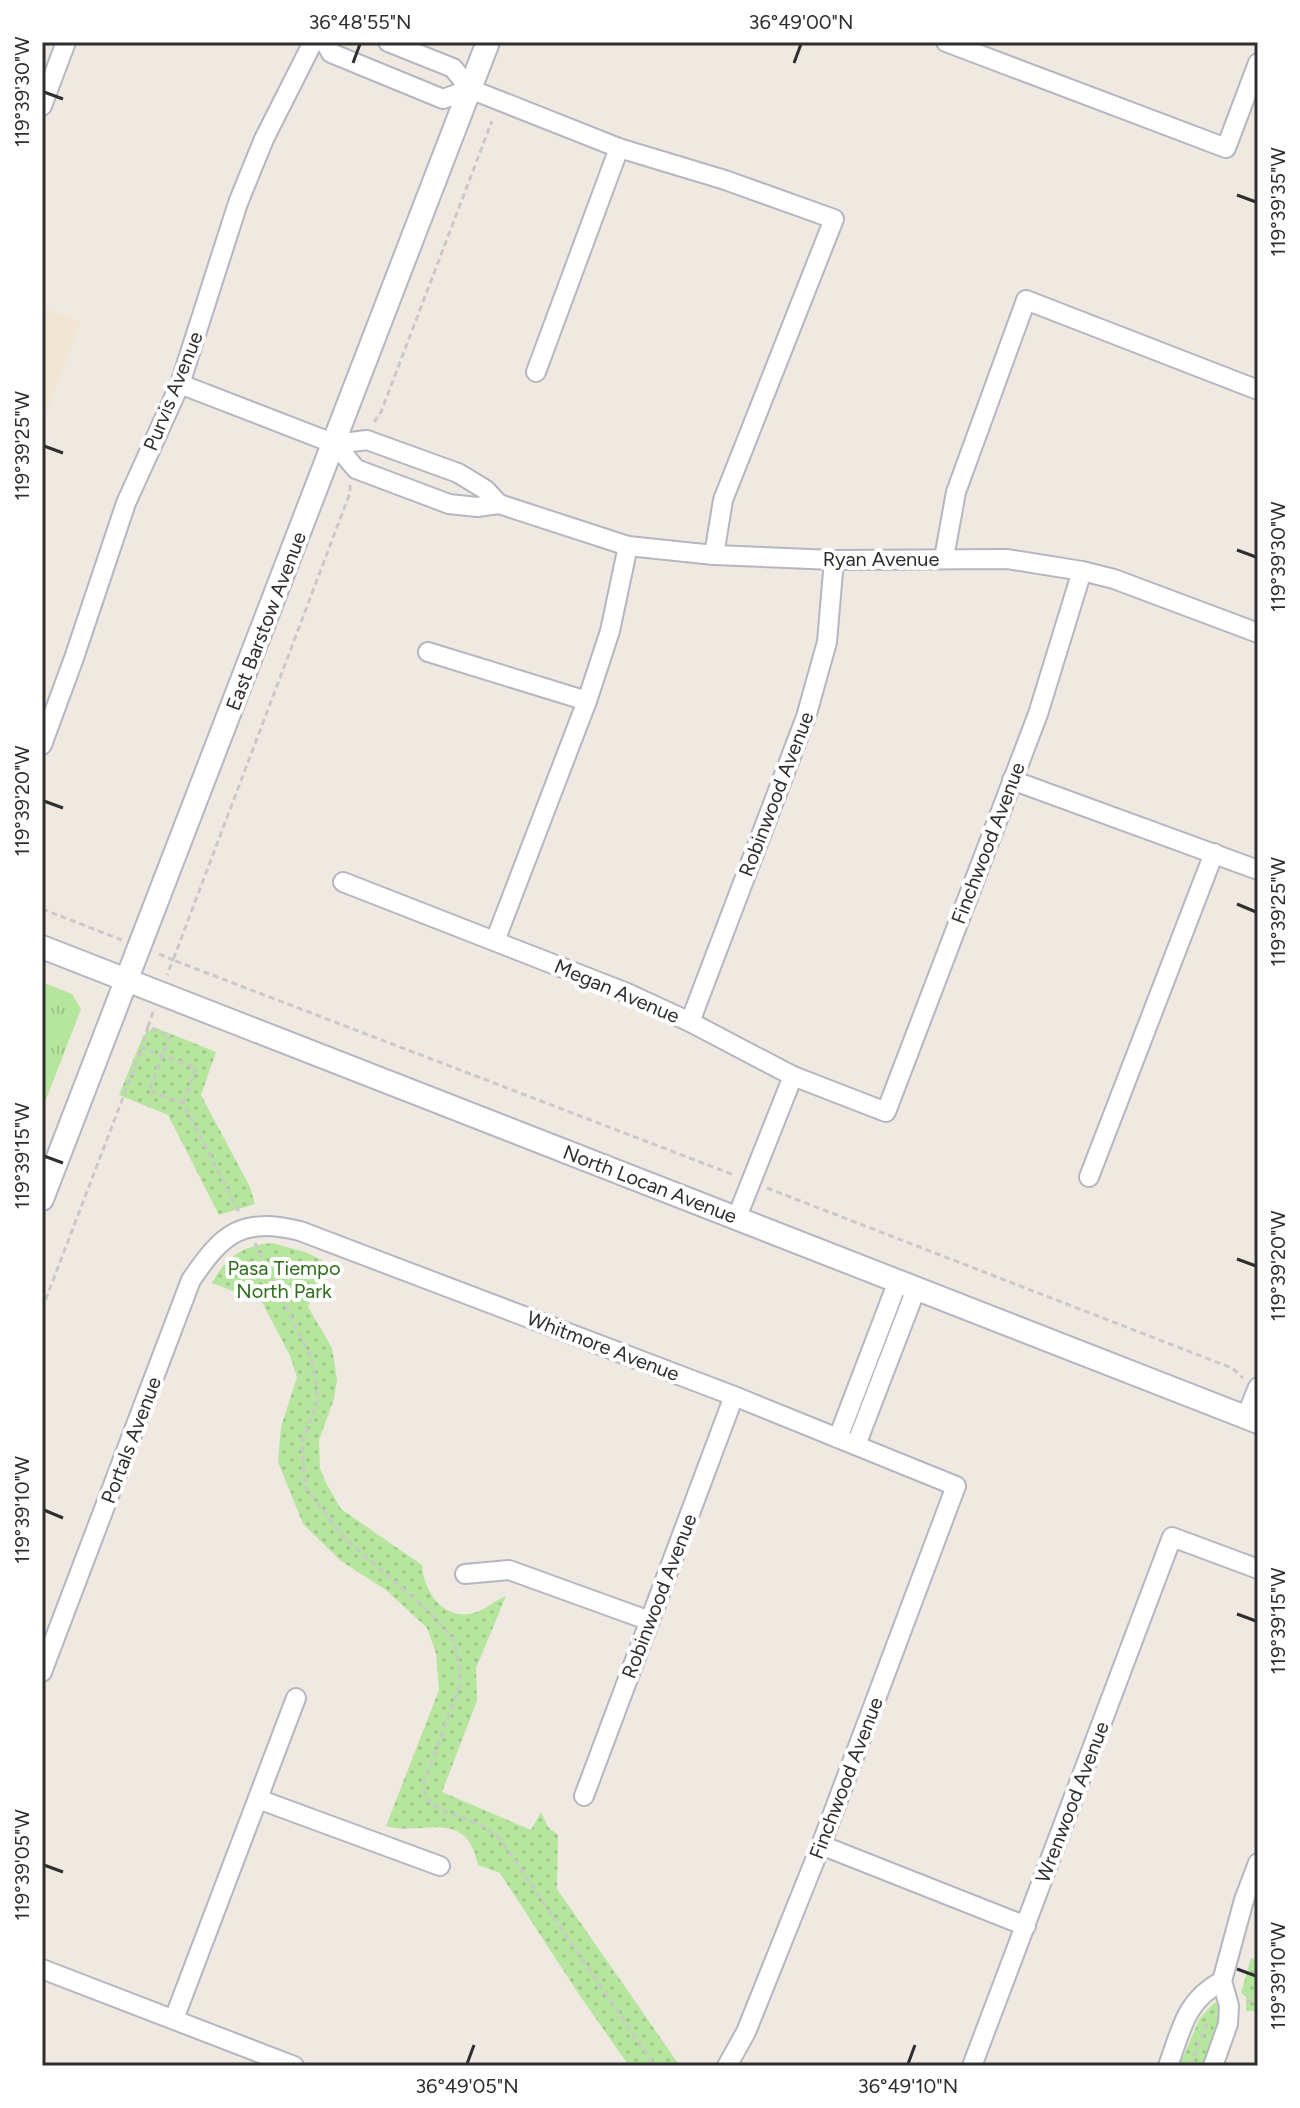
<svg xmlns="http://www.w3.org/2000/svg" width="1300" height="2108" viewBox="0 0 1300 2108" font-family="Figtree,sans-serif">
<defs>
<pattern id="grass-tufts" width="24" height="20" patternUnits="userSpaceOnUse" patternTransform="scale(2)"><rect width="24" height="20" fill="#b6e59e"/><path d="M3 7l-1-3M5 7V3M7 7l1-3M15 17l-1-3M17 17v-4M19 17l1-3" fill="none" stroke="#9dc588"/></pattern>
<pattern id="park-dots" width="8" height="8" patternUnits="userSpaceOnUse" patternTransform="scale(2)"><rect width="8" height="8" fill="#b6e59e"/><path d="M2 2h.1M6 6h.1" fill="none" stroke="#9dc588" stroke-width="1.8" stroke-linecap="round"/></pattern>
</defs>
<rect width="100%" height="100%" fill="#efe9e1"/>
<path fill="#f0e6d1" d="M42,307L81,322L42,423Z"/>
<path fill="url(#grass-tufts)" d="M42,982L72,994L81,1009L42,1110Z"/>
<g fill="url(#park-dots)">
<path d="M154,1027L216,1052L201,1095L250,1187L255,1204L219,1215L168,1115L119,1095L143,1036Z"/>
<path d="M272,1243L305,1252L326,1262L308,1307L332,1348L337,1379L334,1399L319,1440L320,1468L326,1483L341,1509L422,1565C424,1593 445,1623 477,1612C487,1608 496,1600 506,1596L476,1668L477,1701L442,1792L531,1830L541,1812L548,1827L558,1835L557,1889L680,2066H629L578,1993L500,1873L478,1865C466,1806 421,1837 386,1826L439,1690L436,1653L427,1628L386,1590L341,1561L303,1524L278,1462L281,1427L297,1377L290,1356L262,1302L212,1283C225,1258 243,1245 272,1243Z"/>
<path d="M1251,1958L1258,1960V2011H1246V1996L1241,1993Z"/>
<path d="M1215,2002L1218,2003V2023L1204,2066H1179L1200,2018Z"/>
</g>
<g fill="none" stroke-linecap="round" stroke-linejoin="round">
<defs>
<g id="minor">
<path d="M325,42L331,53L443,99L470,89"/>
<path d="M388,42L453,68L470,89L619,148L725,180L834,219L723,500L714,555"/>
<path d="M946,42L1226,148L1258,63"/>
<path d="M42,106L66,42"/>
<path d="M536,372L619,148"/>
<path d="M180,384L335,444L367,440L458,473L486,490L499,504"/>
<path d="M335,444L356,469L449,504L477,507L499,504L628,546L714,555L834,560L1007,559L1082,571L1114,579L1258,633"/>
<path d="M944,558L956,492L1026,300L1258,390"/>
<path d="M428,652L587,701"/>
<path d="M42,745L74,658L126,503L180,384L238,203L264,139L313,42"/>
<path d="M1012,780L1258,870"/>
<path d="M343,882L627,993L690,1022L793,1076L886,1112L1038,714L1082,571"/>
<path d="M495,941L587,701L610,631L628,546"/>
<path d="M690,1022L806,717L827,642L834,560"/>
<path d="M1089,1177L1214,853"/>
<path d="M737,1217L793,1076"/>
<path d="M1246,1417L1258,1387"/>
<path d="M838,1438L898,1281"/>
<path d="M856,1445L916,1289"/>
<path d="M465,1574L509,1570L650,1621"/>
<path d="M42,1672L191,1280C223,1233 241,1217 300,1231L734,1396L956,1486L821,1845L746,2032L727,2066"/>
<path d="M584,1796L734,1396"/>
<path d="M258,1799L440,1866"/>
<path d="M821,1845L1026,1926"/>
<path d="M42,1969L294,2066"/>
<path d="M174,2019L296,1698"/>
<path d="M972,2066L1172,1537L1258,1569"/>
<path d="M1168,2066C1182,2028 1185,2001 1222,1981"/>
<path d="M1213,2066L1228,2024L1229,2006L1222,1981L1244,1900L1258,1863"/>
</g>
<g id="tertiary">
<path d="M42,947L1258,1422"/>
<path d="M42,1199L488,42"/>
</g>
</defs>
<use href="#minor" stroke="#b4b7c1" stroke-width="22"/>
<use href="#tertiary" stroke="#b4b7c1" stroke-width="26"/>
<g stroke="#c9c9c9" stroke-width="3" stroke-dasharray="6 4" stroke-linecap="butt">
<path d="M374,422L381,412L492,121"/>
<path d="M350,485V493L173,960L734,1175"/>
<path d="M42,909L122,940"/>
<path d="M159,954L173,960L167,975"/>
<path d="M153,1012L148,1027L170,1036L149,1091L183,1103L239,1212"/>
<path d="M148,1027L142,1048L196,1068L183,1103"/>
<path d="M767,1188L1232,1368L1243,1378"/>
<path d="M255,1243L312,1360L318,1400L302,1443L305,1486L342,1536L426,1609L451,1636L455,1645L460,1671L459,1687L424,1783C421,1812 461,1815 481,1825C489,1829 495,1834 501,1840L655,2066"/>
<path d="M42,1309L142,1048"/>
<path d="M1246,2001L1258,2000"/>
<path d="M1190,2066L1208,2021"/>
</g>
<use href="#minor" stroke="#fff" stroke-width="18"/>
<use href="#tertiary" stroke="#fff" stroke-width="22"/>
</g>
<path fill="none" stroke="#2e2e2e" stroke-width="3" d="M353,63L360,44M794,63L801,44M44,92L63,99M1237,195L1256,202M44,446L63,453M1237,550L1256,557M44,801L63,808M1237,904L1256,912M44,1156L63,1163M1237,1259L1256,1266M44,1510L63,1518M1237,1614L1256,1621M44,1865L63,1872M1237,1969L1256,1976M467,2064L474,2045M908,2064L915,2045"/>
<g text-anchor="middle" stroke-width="8" stroke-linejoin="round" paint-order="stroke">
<g font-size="20" fill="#2e2e2e" stroke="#fff">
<text transform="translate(173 391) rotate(-68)" y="7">Purvis Avenue</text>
<text x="881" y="566">Ryan Avenue</text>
<text transform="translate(266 621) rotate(-69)" y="7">East Barstow Avenue</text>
<text transform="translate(776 794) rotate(-69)" y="7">Robinwood Avenue</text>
<text transform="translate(988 843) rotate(-69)" y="7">Finchwood Avenue</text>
<text transform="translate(617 991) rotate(23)" y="7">Megan Avenue</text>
<text transform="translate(650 1184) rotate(21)" y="7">North Locan Avenue</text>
<text transform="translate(603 1346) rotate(21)" y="7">Whitmore Avenue</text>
<text transform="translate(131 1440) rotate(-69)" y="7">Portals Avenue</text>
<text transform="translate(659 1596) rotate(-69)" y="7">Robinwood Avenue</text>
<text transform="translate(846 1778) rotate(-69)" y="7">Finchwood Avenue</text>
<text transform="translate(1072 1802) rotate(-69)" y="7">Wrenwood Avenue</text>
</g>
<g font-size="20" fill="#2c6e1b" stroke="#fff">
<text x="284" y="1275">Pasa Tiempo<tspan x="284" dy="23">North Park</tspan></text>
</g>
</g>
<rect width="1300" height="2108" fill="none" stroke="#ffffff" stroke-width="88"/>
<rect x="44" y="44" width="1212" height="2020" fill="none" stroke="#2e2e2e" stroke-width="3"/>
<g font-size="20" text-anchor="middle" fill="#2e2e2e">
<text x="360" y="29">36°48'55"N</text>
<text x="801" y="29">36°49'00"N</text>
<text transform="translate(22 92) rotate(-90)" y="7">119°39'30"W</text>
<text transform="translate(1278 202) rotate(-90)" y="7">119°39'35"W</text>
<text transform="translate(22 446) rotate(-90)" y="7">119°39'25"W</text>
<text transform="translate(1278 557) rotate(-90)" y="7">119°39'30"W</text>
<text transform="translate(22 801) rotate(-90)" y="7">119°39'20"W</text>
<text transform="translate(1278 912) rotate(-90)" y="7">119°39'25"W</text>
<text transform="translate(22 1156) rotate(-90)" y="7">119°39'15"W</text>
<text transform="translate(1278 1266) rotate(-90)" y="7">119°39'20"W</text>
<text transform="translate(22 1510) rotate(-90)" y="7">119°39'10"W</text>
<text transform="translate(1278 1621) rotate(-90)" y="7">119°39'15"W</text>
<text transform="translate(22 1865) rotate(-90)" y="7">119°39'05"W</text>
<text transform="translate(1278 1976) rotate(-90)" y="7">119°39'10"W</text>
<text x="467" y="2093">36°49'05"N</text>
<text x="908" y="2093">36°49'10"N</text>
</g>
</svg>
